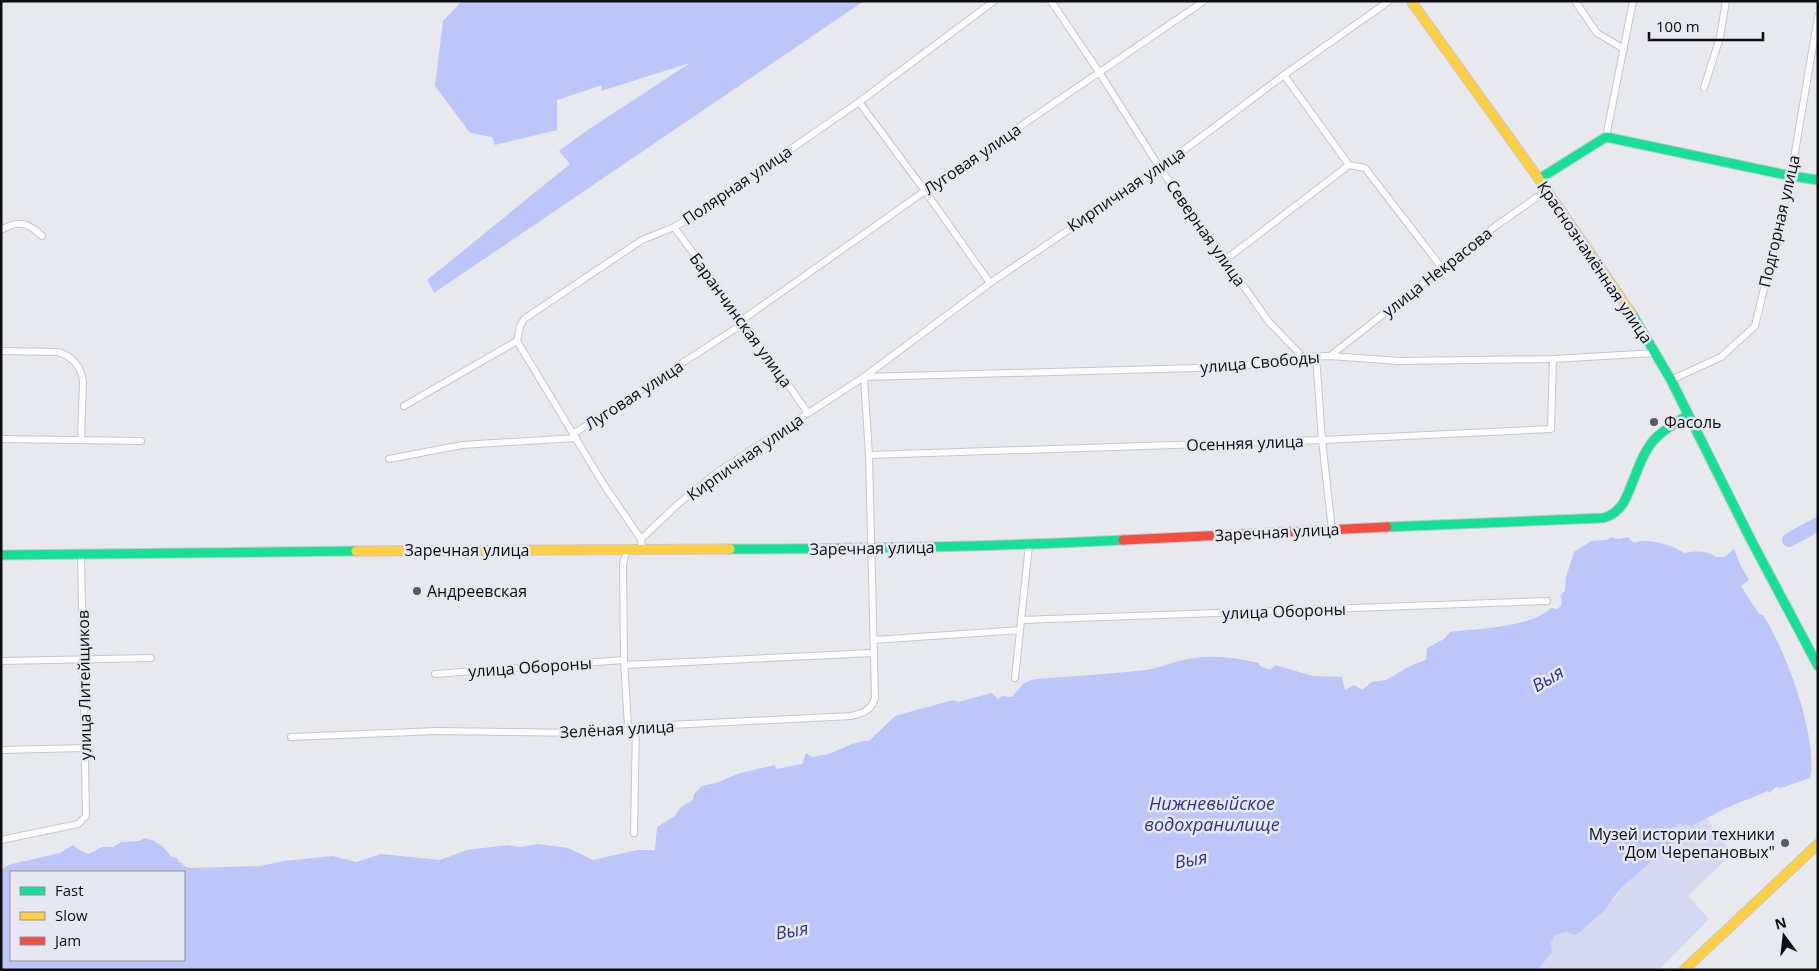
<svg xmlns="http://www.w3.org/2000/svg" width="1819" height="971" viewBox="0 0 1819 971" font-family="'Open Sans',sans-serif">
<rect width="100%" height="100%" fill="#e8e9ef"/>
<path fill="#d4d9f1" d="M1706,818L1732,853L1688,896L1709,919L1659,970H1538L1552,952L1551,943L1555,935L1566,932L1615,899L1620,889L1671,844L1669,836L1672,828L1678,824L1692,826Z"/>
<g fill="#bdc6f8" fill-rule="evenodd">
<path d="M462,1H864L434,293L427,280L570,164L559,151L586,131L690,63L601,91L602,85L557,100V130L495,145L492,137L470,133L435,86L443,21Z"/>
<path d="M1611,537L1619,539L1628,537L1634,543C1646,537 1673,545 1684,553C1694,551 1707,550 1716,557H1724L1734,549L1740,564L1749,580L1741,586L1759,614L1763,615C1786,650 1819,740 1810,778L1781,788L1776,787L1769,793L1768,791L1726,808L1692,826L1678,824L1672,828L1669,836L1671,844L1620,889L1604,911L1576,935L1566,932L1555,935L1551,943L1552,952L1538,970H1V870L8,865L60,853L73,845L81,851L89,854L102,847H113L121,842L140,841L144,838C155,840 165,846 171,857L177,858L179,862L184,864L183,866L190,868L260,866L284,861L333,856L357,862L381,854L440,860L467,850L508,845L520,847L538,844L568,848L593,860L637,850H655L657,827L675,816L681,807L693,800L694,794L702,786L716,783L740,773L775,765L776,769L802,764L806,753L812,757L829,754L852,744L870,740L895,716L953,700L958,702L992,693L998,699L1002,696L1012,697L1024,683L1035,679C1072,676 1109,674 1146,670C1159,668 1170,663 1183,660C1209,654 1233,657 1259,663L1260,666L1270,670L1275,665L1313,676L1342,677L1345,690L1354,685L1362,690L1372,682L1386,680L1410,666L1426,660L1427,648L1444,639L1450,632C1479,628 1530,628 1551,608L1557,609L1561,606L1562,599L1560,596L1565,591L1566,577L1574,552L1591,541L1607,540ZM11,872H184V960H11Z"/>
</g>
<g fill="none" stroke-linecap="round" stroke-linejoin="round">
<path stroke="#bdc6f8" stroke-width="14" d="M1789,540L1818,524"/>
<defs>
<g id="street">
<path d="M1051,1L1099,72L1160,168L1225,260L1269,322L1303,357"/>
<path d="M1575,1L1597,33L1624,49"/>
<path d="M1284,75L1349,165L1365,168L1442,268"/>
<path d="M1704,88L1720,37L1726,1"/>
<path d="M859,102L925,191L990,283"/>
<path d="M1606,137L1633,1"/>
<path d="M674,227L742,320L808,413"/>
<path d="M1,230C19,219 28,223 42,236"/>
<path d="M1225,260L1349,165"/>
<path d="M742,320L925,191L1204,1"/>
<path d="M517,341L604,485L641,539"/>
<path d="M1,351L57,352C72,355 81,367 83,381L81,439"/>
<path d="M1316,356L1322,440L1332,530"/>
<path d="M1330,356L1497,225L1546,191"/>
<path d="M1671,380L1721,357L1755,326L1791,176L1818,16"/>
<path d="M404,406L517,341L520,326L524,319L642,240L674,227L694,216L859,102L994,1"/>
<path d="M573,434L744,323"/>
<path d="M1,439L141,441"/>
<path d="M869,455L1322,440L1551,429L1553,359"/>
<path d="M389,459L462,445L576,438"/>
<path d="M627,549L623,564L624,660L628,727"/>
<path d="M642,549L641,539L678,504L719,471L864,377L990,283L1160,168L1284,75L1389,1"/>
<path d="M1021,620L1547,601"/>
<path d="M873,640L1020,630"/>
<path d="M1,661L151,658"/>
<path d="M625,665L873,653"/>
<path d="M435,674L624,660"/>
<path d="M1015,678L1029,545"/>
<path d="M291,737L437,731L594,733L628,727L851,716C863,713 871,711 875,698L869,455L864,377L1234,367L1303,357L1330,356L1399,361L1553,359L1656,353"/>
<path d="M1,750L85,748"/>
<path d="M634,833L636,727"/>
<path d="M1,840L78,824L86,816L81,554"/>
</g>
<g id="fast">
<path d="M1539,179L1606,137L1791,176L1818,180"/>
<path d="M1632,314L1671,380L1751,540L1818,666"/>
<path d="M1387,527L1603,518C1613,515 1618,511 1624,502C1634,483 1639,458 1653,441C1662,430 1676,423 1688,415"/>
<path d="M730,549C861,549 992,547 1123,540"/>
<path d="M1,555L356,551"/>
</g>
<g id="slow">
<path d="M1411,1L1539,179L1632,314"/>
<path d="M356,551L730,549"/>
<path d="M1684,970L1818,844"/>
</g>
<path id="jam" d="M1123,540L1387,527"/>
</defs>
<use href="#street" stroke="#c6c7cc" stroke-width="8"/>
<use href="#fast" stroke="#c6c7cc" stroke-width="11"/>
<use href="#slow" stroke="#c6c7cc" stroke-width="11"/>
<use href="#jam" stroke="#c6c7cc" stroke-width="11"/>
<use href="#street" stroke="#fcfcfd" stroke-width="6"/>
<use href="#fast" stroke="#16e098" stroke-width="9"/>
<use href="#slow" stroke="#ffcf43" stroke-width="9"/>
<use href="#jam" stroke="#f24e42" stroke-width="9"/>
</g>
<g fill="#5a5b5f" stroke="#e5e7f2" stroke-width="2">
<circle cx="1654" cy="422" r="5"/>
<circle cx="417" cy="591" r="5"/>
<circle cx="1785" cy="843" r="5"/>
</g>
<g text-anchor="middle" stroke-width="5" stroke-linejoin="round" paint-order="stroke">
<g font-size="16" fill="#0d0e11" stroke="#e5e7f2">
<text transform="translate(972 159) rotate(-34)" y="6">Луговая улица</text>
<text transform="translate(737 185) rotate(-34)" y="6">Полярная улица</text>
<text transform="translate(1126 189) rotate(-34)" y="6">Кирпичная улица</text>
<text transform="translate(1779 221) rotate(-77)" y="6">Подгорная улица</text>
<text transform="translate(1206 233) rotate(55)" y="6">Северная улица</text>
<text transform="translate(1595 262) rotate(56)" y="6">Краснознамённая улица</text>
<text transform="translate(1437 272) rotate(-38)" y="6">улица Некрасова</text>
<text transform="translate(741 320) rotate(54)" y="6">Баранчинская улица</text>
<text transform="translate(1260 362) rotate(-5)" y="6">улица Свободы</text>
<text transform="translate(634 395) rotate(-33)" y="6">Луговая улица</text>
<text transform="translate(1245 443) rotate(-2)" y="6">Осенняя улица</text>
<text transform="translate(745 457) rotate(-35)" y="6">Кирпичная улица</text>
<text transform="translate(1277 532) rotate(-3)" y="6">Заречная улица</text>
<text transform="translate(872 548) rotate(-1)" y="6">Заречная улица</text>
<text x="467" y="556">Заречная улица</text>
<text transform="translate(1284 611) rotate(-2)" y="6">улица Обороны</text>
<text transform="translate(530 667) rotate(-4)" y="6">улица Обороны</text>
<text transform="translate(84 685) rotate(-91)" y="6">улица Литейщиков</text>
<text transform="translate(617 729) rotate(-3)" y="6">Зелёная улица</text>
</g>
<g font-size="16" fill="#0d0e11" stroke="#e5e7f2" text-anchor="start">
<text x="1664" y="428">Фасоль</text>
<text x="427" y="597">Андреевская</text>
<text x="1775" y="840" text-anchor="end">Музей истории техники<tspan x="1775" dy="18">"Дом Черепановых"</tspan></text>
</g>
<g font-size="18" font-style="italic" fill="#333594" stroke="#e5e7f2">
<text transform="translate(1548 679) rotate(-31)" y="6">Выя</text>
<text x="1212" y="810">Нижневыйское<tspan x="1212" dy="21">водохранилище</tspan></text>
<text transform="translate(1191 860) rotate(-10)" y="6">Выя</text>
<text transform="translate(792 931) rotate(-10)" y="6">Выя</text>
</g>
</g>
<rect width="1819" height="971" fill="none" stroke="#0d0e11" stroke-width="5"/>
<rect x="10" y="871" width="175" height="90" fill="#e5e7f2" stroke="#8f9098"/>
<rect x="20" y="887" width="25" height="8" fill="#16e098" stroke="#8f9098"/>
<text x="55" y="896" font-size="15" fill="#0d0e11">Fast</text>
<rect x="20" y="912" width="25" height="8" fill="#ffcf43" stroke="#8f9098"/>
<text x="55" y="921" font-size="15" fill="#0d0e11">Slow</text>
<rect x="20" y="937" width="25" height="8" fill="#f24e42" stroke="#8f9098"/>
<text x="55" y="946" font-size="15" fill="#0d0e11">Jam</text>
<g transform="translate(1784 936) rotate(345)" stroke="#e5e7f2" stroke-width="4" paint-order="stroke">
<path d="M0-4L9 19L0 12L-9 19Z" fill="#0d0e11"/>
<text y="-8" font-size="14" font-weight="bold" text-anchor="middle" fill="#0d0e11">N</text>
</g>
<path d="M1649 32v8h114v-8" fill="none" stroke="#0d0e11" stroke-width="2.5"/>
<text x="1656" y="32" font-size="15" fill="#0d0e11" stroke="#e5e7f2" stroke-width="4" paint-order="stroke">100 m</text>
</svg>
